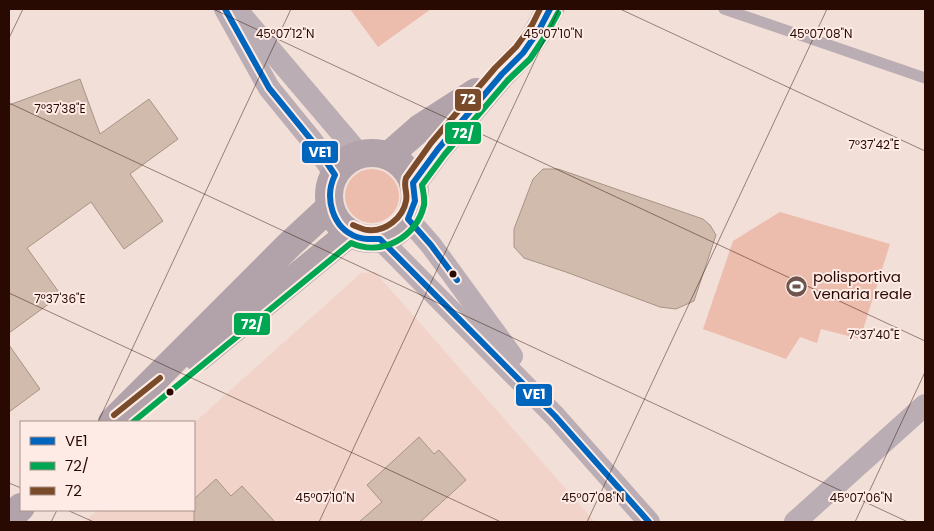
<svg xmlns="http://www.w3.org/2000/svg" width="934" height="531" viewBox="0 0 934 531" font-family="Poppins,sans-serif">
<rect width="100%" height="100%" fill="#f2dfd8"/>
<path fill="#f1d3c9" d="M375,272L595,522H84L98,510H194V423L361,273Z"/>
<g fill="#ecbcad">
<path d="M350,9H431L378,47Z"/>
<circle cx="372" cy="196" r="27"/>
<path d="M780,212L890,244L860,339L821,329L817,343L800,337L786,359L703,329L733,241Z"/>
</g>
<g fill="#d0bbad" stroke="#a89486">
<path d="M80,79L100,134L149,99L178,139L130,174L163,221L124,249L91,202L27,248L61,295L9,333V105Z"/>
<path d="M543,169H558L703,219L710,225L716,235L694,301L676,309L660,307L566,272L524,258L514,247V229L533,179Z"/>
<path d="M9,345L40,389L9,412Z"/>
<path d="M419,437L434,454L439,450L466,480L420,522H359L382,502L367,485Z"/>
<path d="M216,479L231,496L242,486L275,522H194V499Z"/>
</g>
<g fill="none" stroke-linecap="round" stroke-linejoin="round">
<path stroke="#baadb3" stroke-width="11" d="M724,9L925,78"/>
<g stroke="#baadb3" stroke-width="22">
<path d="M225,9L269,88L313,142L335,175"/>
<path d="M236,9L360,155"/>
<path d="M408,219L431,245L512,356"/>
<path d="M380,239L555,416L649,522"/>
<path d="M795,522L925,405"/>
</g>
<g stroke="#b1a3a9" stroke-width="28">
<circle cx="372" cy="196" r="43"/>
<path d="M388,156L420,128L476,92"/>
<path d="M413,183L438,149L502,74L523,53L539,30L550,9"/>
<path d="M198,358L350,233"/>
<path d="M112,422L289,245L330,207"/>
<path d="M9,519L21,507"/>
</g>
<defs>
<g id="bus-1">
<path d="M225,9L269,88L313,142L335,175C324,197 332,228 357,237C365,240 372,239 380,239L555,416L649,522"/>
<path d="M457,280L431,245L408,219L415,201L413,183L438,149L502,74L523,53L539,30L550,9"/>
</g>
<path id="bus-2" d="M133,422L351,243C382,257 417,237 424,205C425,198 423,191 422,185L445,154L508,80L530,59L546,35L558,13"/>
<g id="bus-3">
<path d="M353,225C358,227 363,230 368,230C385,232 403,218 406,201C408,193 403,186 406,178L431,143L495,68L516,47L532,25L540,9"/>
<path d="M114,415L160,378"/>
</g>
</defs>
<use href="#bus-1" stroke="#feebe5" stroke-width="10"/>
<use href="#bus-2" stroke="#feebe5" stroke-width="10"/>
<use href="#bus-3" stroke="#feebe5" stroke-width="10"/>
<use href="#bus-1" stroke="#0065bd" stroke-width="6"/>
<use href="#bus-2" stroke="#00a651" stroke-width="6"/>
<use href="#bus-3" stroke="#7a4b2a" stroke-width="6"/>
</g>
<path fill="none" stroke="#290a03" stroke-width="1" stroke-opacity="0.45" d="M213,9L925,341M620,9L925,151M9,38L23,9M9,103L908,522M9,293L501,522M98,422L291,9M9,483L21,488M67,510L94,522M51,522L57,510M319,522L559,9M587,522L827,9M855,522L925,372"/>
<defs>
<symbol id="stadium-disc" viewBox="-11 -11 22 22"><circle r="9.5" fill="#6f554e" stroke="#feebe5"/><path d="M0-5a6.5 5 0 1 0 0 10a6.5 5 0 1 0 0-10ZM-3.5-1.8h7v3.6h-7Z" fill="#fff"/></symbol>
</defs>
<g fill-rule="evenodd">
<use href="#stadium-disc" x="784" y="274" width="25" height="25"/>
</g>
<g fill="#290a03" stroke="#feebe5" stroke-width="2">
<circle cx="453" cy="274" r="4.5"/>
<circle cx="170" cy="392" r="4.5"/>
</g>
<g text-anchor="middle" stroke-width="4" stroke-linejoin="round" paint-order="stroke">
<g font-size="15" fill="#290a03" stroke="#feebe5" text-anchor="start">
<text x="813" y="282">polisportiva<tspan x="813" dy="17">venaria reale</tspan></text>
</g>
</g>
<g font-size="12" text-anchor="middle" fill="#290a03" stroke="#feebe5" stroke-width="4" stroke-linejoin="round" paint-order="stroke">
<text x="285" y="38">45°07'12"N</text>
<text x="553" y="38">45°07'10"N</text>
<text x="821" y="38">45°07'08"N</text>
<text x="60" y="113">7°37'38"E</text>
<text x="874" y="149">7°37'42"E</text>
<text x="60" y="303">7°37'36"E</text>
<text x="874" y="339">7°37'40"E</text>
<text x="325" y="502">45°07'10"N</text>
<text x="593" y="502">45°07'08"N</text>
<text x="861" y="502">45°07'06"N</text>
</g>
<g stroke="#feebe5" stroke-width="2">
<rect x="454" y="88" width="28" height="24" rx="5" fill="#7a4b2a"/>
<rect x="444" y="121" width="38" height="24" rx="5" fill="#00a651"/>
<rect x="301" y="140" width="38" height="24" rx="5" fill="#0065bd"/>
<rect x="233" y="312" width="38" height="24" rx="5" fill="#00a651"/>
<rect x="515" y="383" width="38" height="24" rx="5" fill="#0065bd"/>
</g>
<g font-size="14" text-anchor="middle" font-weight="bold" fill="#fff">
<text x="468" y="104">72</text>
<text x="463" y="138">72/</text>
<text x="320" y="157">VE1</text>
<text x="252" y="329">72/</text>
<text x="534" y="399">VE1</text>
</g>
<rect width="934" height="531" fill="none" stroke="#290a03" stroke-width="20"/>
<rect x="20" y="421" width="175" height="90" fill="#feebe5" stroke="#a9918b"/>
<rect x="30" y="437" width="25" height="8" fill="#0065bd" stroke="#a9918b"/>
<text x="65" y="446" font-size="15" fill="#290a03">VE1</text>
<rect x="30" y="462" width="25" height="8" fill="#00a651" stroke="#a9918b"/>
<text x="65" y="471" font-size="15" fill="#290a03">72/</text>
<rect x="30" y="487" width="25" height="8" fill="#7a4b2a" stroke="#a9918b"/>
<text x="65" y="496" font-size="15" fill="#290a03">72</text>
</svg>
